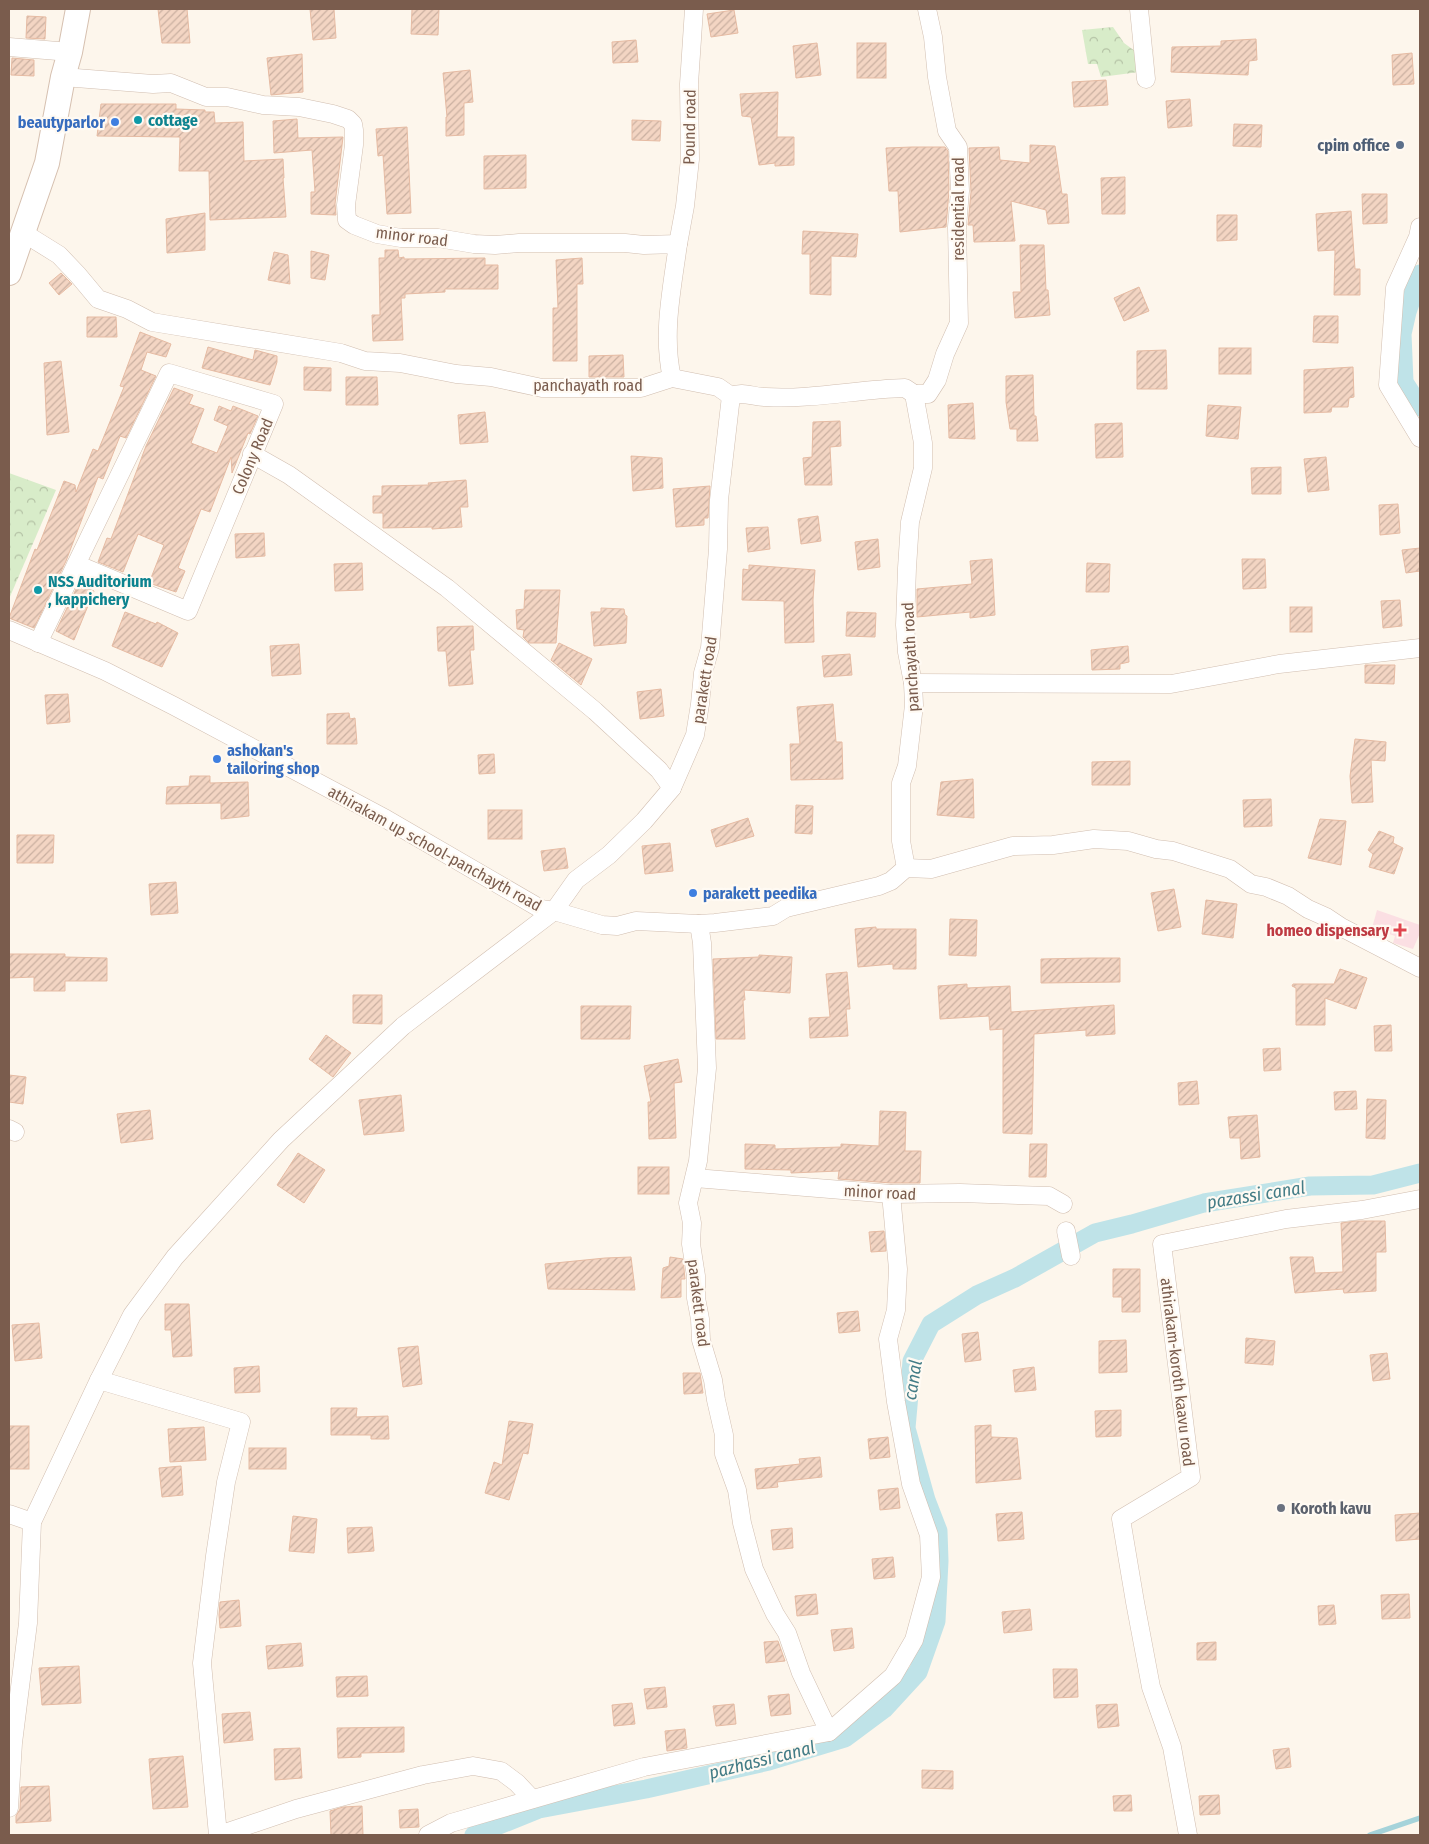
<svg xmlns="http://www.w3.org/2000/svg" width="1429" height="1844" viewBox="0 0 1429 1844" font-family="'Fira Sans Condensed',sans-serif">
<defs>
<pattern id="forest-crowns" width="20" height="18" patternUnits="userSpaceOnUse" patternTransform="scale(1.25)"><rect width="20" height="18" fill="#d8ecc9"/><path d="M2 6a3 3 0 1 1 6 0M12 15a3 3 0 1 1 6 0" fill="none" stroke="#b4c2a5"/></pattern>
<pattern id="building-hatch" width="6" height="6" patternUnits="userSpaceOnUse" patternTransform="scale(1.25)"><rect width="6" height="6" fill="#f3d5c3"/><path d="M-1 1l2-2M0 6l6-6M5 7l2-2" fill="none" stroke="#cab0a1"/></pattern>
</defs>
<rect width="100%" height="100%" fill="#fdf6ec"/>
<path fill="#fbdfe3" d="M1377,910L1420,925V933L1413,949L1393,943L1395,936L1372,928Z"/>
<g fill="url(#forest-crowns)">
<path d="M1113,27L1124,43L1143,57L1139,72L1101,77L1097,64H1088L1082,30Z"/>
<path d="M9,473L56,490L9,599Z"/>
</g>
<g fill="none" stroke-linecap="round" stroke-linejoin="round">
<path stroke="#a5d3da" stroke-width="5.5" d="M1370,1835L1420,1818"/>
<g stroke="#bfe3e8" stroke-width="19">
<path d="M1420,274L1407,312L1402,334L1404,382L1420,407"/>
<path d="M474,1835L539,1809L646,1789L769,1761L845,1738L884,1709L918,1672L936,1621L939,1561L938,1531L926,1500L906,1428L912,1361L931,1324L977,1295L1015,1278L1095,1233L1132,1224L1204,1203L1310,1186L1373,1185L1420,1173"/>
</g>
</g>
<g fill="url(#building-hatch)" stroke="#e6bba3">
<path d="M158,9H187L190,43H162Z"/>
<path d="M310,9H334L336,38L313,40Z"/>
<path d="M412,9H439L438,35L411,34Z"/>
<path d="M734,10L738,33L711,37L707,14Z"/>
<path d="M27,16L46,17L45,39L26,38Z"/>
<path d="M1256,39L1257,60L1249,61L1248,75L1171,72L1172,47L1221,46V41Z"/>
<path d="M636,40L638,62L613,63L612,42Z"/>
<path d="M817,43L821,75L796,78L793,46Z"/>
<rect x="857" y="43" width="29" height="35"/>
<path d="M1412,53L1414,84L1393,85L1392,55Z"/>
<path d="M302,54L303,92L271,95L267,58Z"/>
<path d="M12,58L34,60V76L11,75Z"/>
<path d="M470,70L473,102L464,103V135L446,136V117H447L443,73Z"/>
<path d="M1106,80L1108,105L1074,107L1072,82Z"/>
<path d="M778,92L777,137H794V165L775,166V163L759,165L751,117L742,116L740,94Z"/>
<path d="M1190,99L1192,126L1168,128L1166,101Z"/>
<path d="M101,104H176V109L205,110V112H214L215,123L243,122L244,161L283,159L284,178H283L286,217L210,220L209,171H179L180,137L97,136Z"/>
<path d="M297,119L298,138L343,137L335,204L336,215L311,214V192H315L312,150L274,153L273,121Z"/>
<path d="M632,120L661,121L660,141L632,140Z"/>
<path d="M1234,124L1262,125L1261,147L1233,146Z"/>
<path d="M407,127L411,213L387,214L383,155L378,156L376,129Z"/>
<path d="M1030,145L1055,146L1062,194H1067L1069,223L1048,224L1046,210L1011,201L1015,241L974,242L973,225H968L971,192L969,148L999,147L1000,160L1030,163Z"/>
<path d="M912,147H945L948,151L949,191L946,227L900,232L898,191H889L886,148Z"/>
<path d="M526,155V188L484,189V156Z"/>
<path d="M1125,177V214H1102L1101,178Z"/>
<path d="M1362,194H1387V223L1363,224Z"/>
<path d="M1351,211L1355,269H1360V295H1334L1335,250L1318,251L1316,214Z"/>
<path d="M205,213V250L167,253L166,219Z"/>
<path d="M1217,215H1237V240L1217,241Z"/>
<path d="M803,231L858,234L856,257L831,256V295L810,294V254H802Z"/>
<path d="M1020,245H1044L1046,290H1048L1050,315L1015,318L1013,292H1021Z"/>
<path d="M385,250H398L399,258L404,257V259L485,258V265H498V289H445V292L405,294V298H401L403,340L373,341L372,315H380L379,258H385Z"/>
<path d="M311,251L329,255L325,280L311,278Z"/>
<path d="M274,252L288,255L290,284L268,280Z"/>
<path d="M582,258L583,284H577V361H553V308H558L556,260Z"/>
<path d="M61,273L72,284L59,295L49,283Z"/>
<path d="M1139,287L1149,311L1124,321L1114,298Z"/>
<path d="M1314,316H1338V343L1313,342Z"/>
<path d="M87,317H116L117,337H87Z"/>
<path d="M140,332L171,344L166,357L147,352L141,370L156,376L126,438L120,436L103,479L98,477L66,561L34,628L9,618L35,549L37,550L64,481L75,485L76,492L93,449L98,451L124,387L120,386Z"/>
<path d="M208,347L253,360L255,350L277,356V362L270,385L202,368Z"/>
<rect x="1219" y="348" width="32" height="26"/>
<path d="M1166,350L1167,389H1137V351Z"/>
<path d="M623,355L624,377H589V356Z"/>
<path d="M61,361L69,432L47,435L44,363Z"/>
<path d="M304,367L331,368V391L304,390Z"/>
<path d="M1353,367L1354,397L1349,398L1348,407H1332L1331,412L1304,413V370Z"/>
<path d="M1033,375L1034,416H1036L1038,441H1017V429H1010L1006,402V376Z"/>
<path d="M346,377H377L378,405H346Z"/>
<path d="M174,388L193,395L189,404L204,409L191,443L217,453L228,426L214,420L219,406L231,411L233,406L258,416L250,434L248,433L232,473L231,457L210,512L201,509L178,568L185,571L176,592L149,583L164,545L138,534L123,572L98,562L107,538L111,539L146,446Z"/>
<path d="M973,403L975,439L949,438L948,405Z"/>
<path d="M1208,405L1241,407L1238,439L1206,436Z"/>
<path d="M485,412L488,442L460,444L458,415Z"/>
<path d="M840,421L841,446L830,447L832,485H805L803,458L812,457L813,422Z"/>
<path d="M1122,423L1123,457L1096,458L1095,424Z"/>
<path d="M631,456L662,458L663,488L633,491Z"/>
<path d="M1326,457L1329,490L1308,492L1304,459Z"/>
<path d="M1281,467V494H1252L1251,468Z"/>
<path d="M466,480L468,507H460L462,527L432,529V527L383,528V513H373V496H382V486L429,485L428,483Z"/>
<path d="M710,486L708,518H704V525L676,527L673,489Z"/>
<path d="M1398,504L1400,533L1380,535L1379,505Z"/>
<path d="M818,516L821,541L801,544L798,519Z"/>
<path d="M768,527L770,549L748,552L746,528Z"/>
<path d="M264,533L265,556L236,558L235,534Z"/>
<path d="M878,539L880,567L858,570L855,542Z"/>
<path d="M1420,548V571L1406,573L1402,550Z"/>
<path d="M992,559L995,615L970,618V612L917,617V589L972,584L970,561Z"/>
<path d="M1242,559H1265L1266,588L1243,589Z"/>
<path d="M362,563L363,590L335,591L334,564Z"/>
<path d="M1087,563L1110,564L1109,592H1086Z"/>
<path d="M749,565L815,570L813,600L814,642L785,643L784,601L742,600L743,569L749,570Z"/>
<path d="M78,585L94,591L74,640L56,631Z"/>
<path d="M525,590H560L556,643H529L523,637L524,630L517,629L516,610L524,609Z"/>
<path d="M1400,600L1402,626L1383,628L1381,601Z"/>
<rect x="1290" y="607" width="22" height="25"/>
<path d="M601,608L624,609L625,615L627,616L626,643L594,646L591,612H601Z"/>
<path d="M125,612L156,624L157,622L178,633L162,667L112,646Z"/>
<path d="M847,612L876,613L875,637L846,636Z"/>
<path d="M473,626L474,650H470L473,684L449,686L446,651H438L437,627Z"/>
<path d="M559,643L592,659L581,685L551,660Z"/>
<path d="M299,644L301,674L272,676L270,646Z"/>
<path d="M1128,646L1129,662L1120,664V669L1092,670L1091,650Z"/>
<path d="M850,654L852,675L824,677L822,656Z"/>
<path d="M1365,665H1395L1394,684L1365,683Z"/>
<path d="M661,689L664,716L640,719L637,692Z"/>
<path d="M68,694L70,722L47,724L45,695Z"/>
<path d="M833,704L836,742H842L843,779L791,780L790,744H800L797,707Z"/>
<path d="M349,713L350,719L355,718L357,744H327V714Z"/>
<path d="M1355,739L1386,742L1385,761L1371,760L1373,802L1352,803L1350,776Z"/>
<path d="M494,754L495,773L479,774L478,755Z"/>
<path d="M1130,761V785H1092V762Z"/>
<path d="M190,776H210V783L248,782L249,816L221,819V803L166,804L167,787L189,786Z"/>
<path d="M973,779L974,818L937,815L941,782Z"/>
<path d="M1271,799L1272,826L1244,827L1243,800Z"/>
<path d="M796,805L813,806L812,834L795,833Z"/>
<rect x="488" y="810" width="34" height="29"/>
<path d="M748,818L754,836L716,847L711,830Z"/>
<path d="M1320,819L1346,821L1341,865L1308,858Z"/>
<path d="M1379,831L1394,837L1393,843L1403,848L1394,874L1369,867L1373,854L1368,850Z"/>
<path d="M17,835H54L53,863H17Z"/>
<path d="M670,843L673,871L645,874L642,846Z"/>
<path d="M565,848L568,868L544,871L541,851Z"/>
<path d="M176,882L178,913L151,915L149,884Z"/>
<path d="M1174,889L1181,927L1158,931L1151,893Z"/>
<path d="M1206,900L1237,904L1233,938L1202,934Z"/>
<path d="M950,919L977,920L976,956L949,955Z"/>
<path d="M876,927V929H916V969H893V964L858,967L855,929Z"/>
<path d="M9,954H65V957L107,958V981H65V991H34V977L9,978Z"/>
<path d="M759,955L792,957L790,993L744,990L745,1000H743L745,1039H716L713,959L759,957Z"/>
<path d="M1090,958H1120V982L1041,983V959Z"/>
<path d="M1340,969L1367,978L1356,1009L1325,998V1025H1296V988L1292,986L1293,984H1334Z"/>
<path d="M847,972L850,1009H846L848,1036L810,1038L809,1018L830,1017L826,974Z"/>
<path d="M967,984V988L1010,986L1011,1012L1114,1005L1115,1034L1086,1036V1030L1034,1034L1032,1134L1003,1133V1029L990,1030L989,1016L940,1019L938,986Z"/>
<path d="M353,995H382V1024L353,1023Z"/>
<path d="M581,1006H631L630,1039H581Z"/>
<path d="M1391,1025L1392,1051H1375L1374,1026Z"/>
<path d="M326,1035L351,1053L333,1077L309,1059Z"/>
<path d="M1280,1048L1281,1070L1264,1071L1263,1049Z"/>
<path d="M678,1059L682,1082L674,1083L676,1138L649,1139L648,1102H651L644,1066Z"/>
<path d="M9,1075L26,1077L23,1104L9,1102Z"/>
<path d="M1197,1081L1199,1104L1179,1105L1178,1083Z"/>
<path d="M1356,1091L1357,1109L1335,1110L1334,1092Z"/>
<path d="M401,1095L404,1131L364,1135L359,1100Z"/>
<path d="M1367,1099L1386,1100L1385,1139L1366,1138Z"/>
<path d="M150,1110L153,1139L121,1143L117,1114Z"/>
<path d="M880,1111L906,1112L905,1151H921L920,1183H891L838,1179L839,1171L791,1173V1170L745,1169V1144L775,1145V1149L841,1147V1144L879,1146Z"/>
<path d="M1257,1115L1260,1157L1241,1159L1240,1138H1230L1228,1117Z"/>
<path d="M1030,1144H1047L1046,1177H1029Z"/>
<path d="M298,1153L325,1170L304,1203L277,1185Z"/>
<rect x="638" y="1167" width="31" height="27"/>
<path d="M1356,1221H1385L1386,1252H1376V1291L1344,1293L1343,1289L1295,1293L1290,1257H1313L1315,1273L1343,1272L1341,1223Z"/>
<path d="M884,1231L886,1251L871,1252L869,1232Z"/>
<path d="M631,1257L635,1290L548,1289L545,1264L605,1258Z"/>
<path d="M670,1257L683,1259L685,1279H681V1297L661,1298L663,1268L669,1266Z"/>
<path d="M1113,1269H1140V1312H1122V1297H1113Z"/>
<path d="M165,1304H189L192,1356L173,1357L171,1330H165Z"/>
<path d="M858,1311L860,1331L839,1333L837,1313Z"/>
<path d="M39,1323L42,1358L15,1361L12,1325Z"/>
<path d="M978,1332L981,1360L965,1362L962,1334Z"/>
<path d="M1246,1338L1275,1341L1273,1365L1245,1363Z"/>
<path d="M1126,1340L1127,1372L1099,1373V1341Z"/>
<path d="M418,1346L422,1384L403,1387L398,1348Z"/>
<path d="M1387,1353L1390,1379L1373,1381L1370,1355Z"/>
<path d="M259,1366L260,1392L235,1393L234,1368Z"/>
<path d="M1034,1367L1036,1390L1015,1392L1013,1370Z"/>
<path d="M683,1373H700L703,1393L684,1394Z"/>
<path d="M331,1408H357L356,1417L388,1416L389,1439H371V1435H331Z"/>
<path d="M1121,1410V1436L1096,1437L1095,1411Z"/>
<path d="M509,1421L533,1424L528,1454L523,1453L509,1500L485,1493L494,1462L502,1465Z"/>
<path d="M991,1425V1437L1017,1438L1021,1479L976,1483L975,1426Z"/>
<rect x="9" y="1426" width="20" height="43"/>
<path d="M204,1427L206,1460L170,1462L168,1429Z"/>
<path d="M888,1437L890,1457L870,1459L868,1439Z"/>
<rect x="249" y="1448" width="37" height="21"/>
<path d="M820,1457L822,1477L777,1482L778,1487L757,1489L755,1469L800,1464L799,1459Z"/>
<path d="M181,1466L183,1495L162,1497L159,1468Z"/>
<path d="M898,1488L900,1508L880,1510L878,1490Z"/>
<path d="M1022,1512L1024,1539L998,1541L996,1514Z"/>
<path d="M1420,1513V1539L1396,1541L1395,1515Z"/>
<path d="M293,1516L317,1519L314,1553L289,1551Z"/>
<path d="M372,1527L374,1551L348,1553L347,1528Z"/>
<path d="M792,1528L793,1548L773,1550L771,1530Z"/>
<path d="M893,1557L895,1577L874,1579L872,1559Z"/>
<path d="M816,1594L818,1614L797,1616L795,1596Z"/>
<path d="M1409,1594L1410,1618L1382,1619L1381,1595Z"/>
<path d="M239,1600L241,1626L220,1628L219,1615L220,1602Z"/>
<path d="M1334,1605L1336,1624L1319,1625L1318,1606Z"/>
<path d="M1030,1609L1032,1630L1004,1633L1002,1612Z"/>
<path d="M852,1628L854,1648L834,1651L831,1630Z"/>
<path d="M778,1641L785,1661L766,1663L764,1642Z"/>
<path d="M1216,1642V1660H1197V1643Z"/>
<path d="M301,1643L303,1666L268,1669L266,1646Z"/>
<path d="M79,1666L81,1703L42,1705L39,1668Z"/>
<path d="M1053,1669H1077L1078,1697L1054,1698Z"/>
<path d="M367,1676L368,1696L337,1697L336,1677Z"/>
<path d="M665,1687L667,1707L647,1709L644,1689Z"/>
<path d="M789,1694L791,1714L771,1716L768,1696Z"/>
<path d="M632,1703L635,1724L614,1726L612,1705Z"/>
<path d="M734,1704L736,1724L716,1726L713,1706Z"/>
<path d="M1117,1704L1119,1726L1098,1728L1096,1705Z"/>
<path d="M250,1712L253,1740L224,1743L222,1714Z"/>
<path d="M404,1727V1752L361,1753V1757L338,1758L337,1728Z"/>
<path d="M685,1729L687,1748L667,1751L665,1731Z"/>
<path d="M300,1748L302,1778L275,1780L274,1749Z"/>
<path d="M1289,1748L1291,1767L1276,1769L1273,1750Z"/>
<path d="M183,1756L188,1807L153,1809L149,1759Z"/>
<path d="M922,1770L953,1771V1789L922,1788Z"/>
<path d="M49,1786L51,1821L16,1823V1816L20,1809L21,1787Z"/>
<path d="M1131,1795L1132,1811H1114L1113,1796Z"/>
<path d="M1219,1795L1220,1814L1200,1815L1199,1796Z"/>
<path d="M362,1806L363,1835H331L330,1811L343,1807Z"/>
<path d="M418,1809L419,1827L400,1828L399,1810Z"/>
</g>
<g fill="none" stroke-linecap="round" stroke-linejoin="round">
<defs>
<g id="street">
<path d="M1139,9L1146,79"/>
<path d="M9,47L70,52"/>
<path d="M63,77L153,84L171,83L206,97H227L263,105L299,107L333,114L348,119L353,124L354,130V145L346,205L347,220L354,225L377,234L401,238H438L474,244L495,245L519,243H625L644,245L678,244C672,289 662,334 672,378"/>
<path d="M1420,227L1418,237L1395,288L1388,385L1420,438"/>
<path d="M22,232L59,255L78,275L98,299L127,309L152,322L341,353L365,361L400,363L456,374L491,377L542,388H641L672,378L718,387L731,396C743,391 753,397 765,397C812,400 859,389 905,388L914,394L923,443V468L910,522L907,568L905,625L907,652L913,683L914,705L907,766L901,783V841L906,868"/>
<path d="M678,244L685,206L690,159L689,84L694,9"/>
<path d="M914,394H928L937,380L945,354L959,323L957,227L960,191L958,147L947,131L937,77L933,37L927,9"/>
<path d="M252,454L289,475L447,588L595,711L659,770L672,788"/>
<path d="M9,630L105,671L174,706L386,819L541,909L554,911L602,925L617,926L636,921L699,924L715,923L773,916L786,908L879,886L891,881L906,868L931,869L1013,846L1053,845L1094,839L1128,841L1156,849L1173,851L1230,869L1251,884L1266,887L1288,896L1308,909L1326,917L1341,927L1420,968"/>
<path d="M38,643L169,373L274,404L188,611L76,564"/>
<path d="M913,683L1171,684L1279,664L1420,648"/>
<path d="M9,1129L15,1132"/>
<path d="M695,1178L891,1194L960,1193L1049,1196L1063,1204"/>
<path d="M1066,1231L1071,1256"/>
<path d="M9,1514L32,1522"/>
<path d="M829,1732L893,1676L914,1640L931,1577L929,1535L911,1484L896,1402L888,1339L896,1310L898,1269L891,1194"/>
<path d="M9,1808L13,1743L28,1623L32,1522L99,1380"/>
<path d="M218,1835L202,1663L215,1556L226,1482L241,1422L99,1380L132,1315L175,1257L281,1140L403,1026L554,911L576,880L609,855L644,821L672,788L695,735L700,704L703,673L710,648L718,549L719,500L731,396"/>
<path d="M219,1835L296,1809L423,1775L473,1766L501,1771L517,1783L532,1799"/>
<path d="M428,1835L451,1823L644,1767L829,1732L801,1673L787,1633L775,1614L754,1569L742,1523L737,1490L724,1454V1435L716,1400L713,1380L701,1340L700,1319L696,1298V1276L691,1244L692,1223L688,1203L698,1161L707,1068L702,943L699,924"/>
<path d="M1188,1835L1172,1747L1151,1687L1135,1602L1121,1519L1191,1477L1162,1244L1286,1219L1362,1210L1420,1199"/>
</g>
<path id="secondary" d="M9,273L47,163L63,77L70,52L78,9"/>
</defs>
<use href="#street" stroke="#d1beb0" stroke-width="19"/>
<use href="#secondary" stroke="#d6c0b0" stroke-width="26"/>
<use href="#street" stroke="#fff" stroke-width="18"/>
<use href="#secondary" stroke="#fff" stroke-width="24"/>
</g>
<g fill="#0f9aa8" stroke="#fffaf3" stroke-width="2">
<circle cx="138" cy="120" r="5"/>
<circle cx="38" cy="590" r="5"/>
</g>
<g fill="#3f7fe0" stroke="#fffaf3" stroke-width="2">
<circle cx="115" cy="122" r="5"/>
<circle cx="217" cy="759" r="5"/>
<circle cx="693" cy="893" r="5"/>
</g>
<circle fill="#5c6f8a" stroke="#fffaf3" stroke-width="2" cx="1400" cy="145" r="5"/>
<path fill="#e0444e" stroke="#fffaf3" stroke-width="2" d="M1397.5 922.5h5v5h5v5h-5v5h-5v-5h-5v-5h5z"/>
<circle fill="#6b7280" stroke="#fffaf3" stroke-width="2" cx="1281" cy="1508" r="5"/>
<g text-anchor="middle" stroke-width="4.5" stroke-linejoin="round" paint-order="stroke">
<g font-size="16" font-weight="bold" fill="#0d838f" stroke="#fffaf3" text-anchor="start">
<text x="148" y="126">cottage</text>
<text x="48" y="587">NSS Auditorium<tspan x="48" dy="18">, kappichery</tspan></text>
</g>
<g font-size="16" font-weight="bold" fill="#366cbe" stroke="#fffaf3" text-anchor="start">
<text x="105" y="128" text-anchor="end">beautyparlor</text>
<text x="227" y="756">ashokan's<tspan x="227" dy="18">tailoring shop</tspan></text>
<text x="703" y="899">parakett peedika</text>
</g>
<g font-size="16" fill="#7a5c4d" stroke="#fffaf3">
<text transform="translate(689 127) rotate(-89)" y="6">Pound road</text>
<text transform="translate(958 209) rotate(-90)" y="6">residential road</text>
<text transform="translate(412 236) rotate(7)" y="6">minor road</text>
<text x="588" y="391">panchayath road</text>
<text transform="translate(252 456) rotate(-67)" y="6">Colony Road</text>
<text transform="translate(910 657) rotate(-93)" y="6">panchayath road</text>
<text transform="translate(704 680) rotate(-81)" y="6">parakett road</text>
<text transform="translate(435 848) rotate(29)" y="6">athirakam up school-panchayth road</text>
<text transform="translate(880 1192) rotate(3)" y="6">minor road</text>
<text transform="translate(699 1303) rotate(83)" y="6">parakett road</text>
<text transform="translate(1178 1372) rotate(83)" y="6">athirakam-koroth kaavu road</text>
</g>
<g font-size="16" font-weight="bold" fill="#4e5e75" stroke="#fffaf3" text-anchor="end">
<text x="1390" y="151">cpim office</text>
</g>
<g font-size="16" font-weight="bold" fill="#be3a42" stroke="#fffaf3" text-anchor="end">
<text x="1389" y="936">homeo dispensary</text>
</g>
<g font-size="16" font-weight="bold" fill="#5b616d" stroke="#fffaf3" text-anchor="start">
<text x="1291" y="1514">Koroth kavu</text>
</g>
<g font-size="18" font-style="italic" fill="#437c86" stroke="#fffaf3">
<text transform="translate(1256 1195) rotate(-9)" y="6">pazassi canal</text>
<text transform="translate(913 1380) rotate(-81)" y="6">canal</text>
<text transform="translate(762 1760) rotate(-14)" y="6">pazhassi canal</text>
</g>
</g>
<rect width="1429" height="1844" fill="none" stroke="#7a5c4d" stroke-width="20"/>
</svg>
